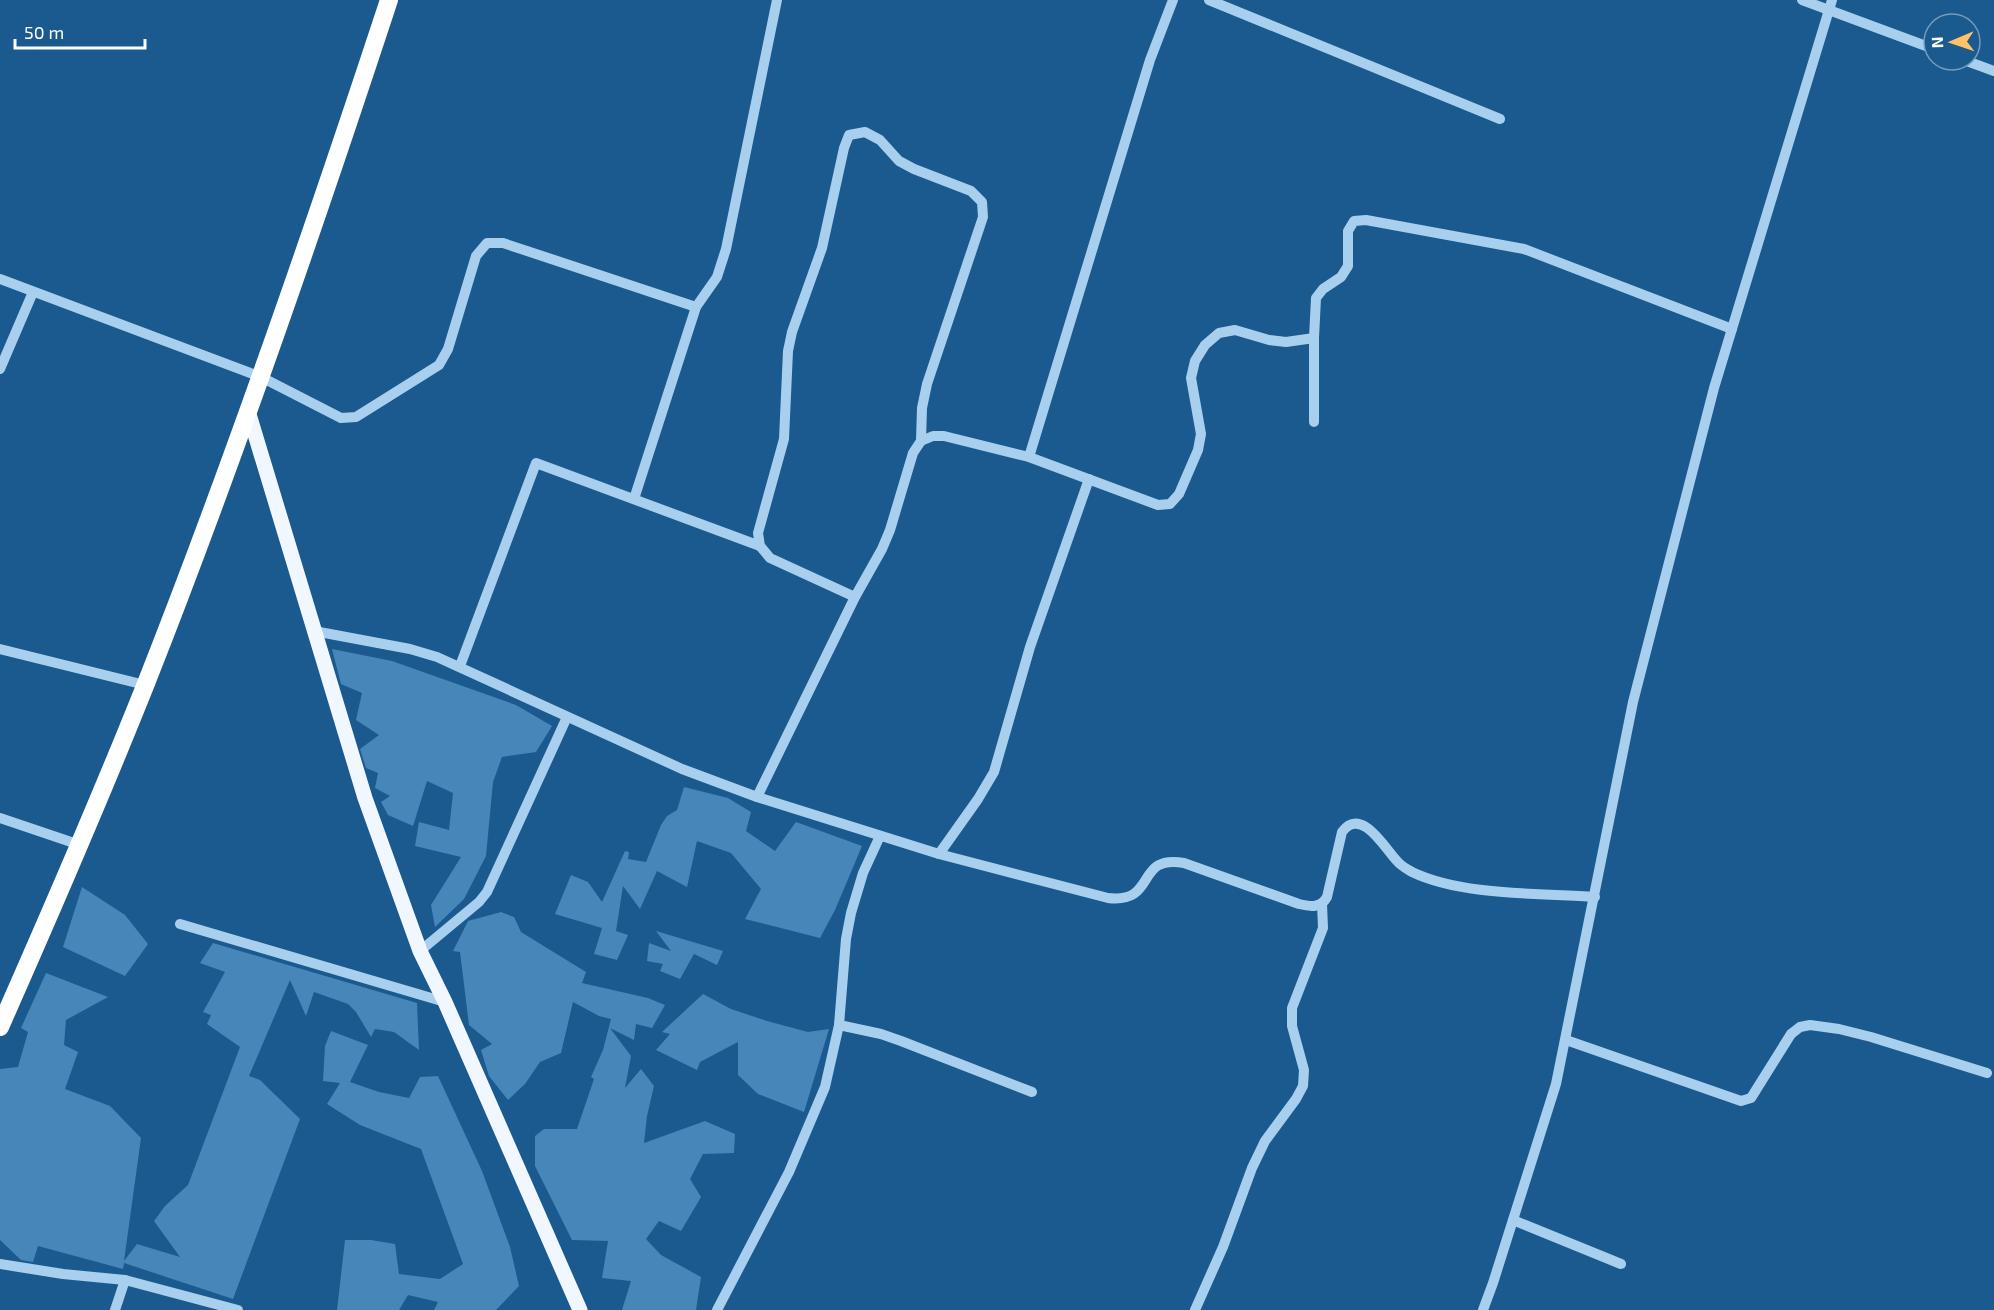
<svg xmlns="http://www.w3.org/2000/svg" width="1994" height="1310" viewBox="0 0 1994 1310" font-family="'Exo 2',sans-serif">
<rect width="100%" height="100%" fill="#1a5a8f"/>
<g fill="#4786b8">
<path d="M332,649L392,661L516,705L552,726L536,752L502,757L493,782L486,856L464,899L435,927L431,905L461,857L415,846L419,822L449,830L453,793L427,781L413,826L388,815L381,802L390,796L375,788L378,773L366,768L360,749L379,735L356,720L362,693L341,684Z"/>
<path d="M684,787L728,798L751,812L746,831L775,851L796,822L862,846L835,910L820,938L745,919L761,889L731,853L697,841L687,887L657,871L640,909L623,886L616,931L628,935L617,960L594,954L602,928L555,914L571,875L588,882L602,902L625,851L629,852L628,859L646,862L661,825L667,816L677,810Z"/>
<path d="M82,887L125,915L148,944L125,976L63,947Z"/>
<path d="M501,912L514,917L521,932L586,972L582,983L648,998L665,1005L652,1028L636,1024L634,1040L610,1028L631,1056L625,1088L641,1069L654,1086L647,1116L644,1143L705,1121L735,1134L734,1153L703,1154L690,1179L701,1197L681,1231L659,1221L646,1239L661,1255L701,1277L696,1310H622L631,1281L602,1278L608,1241L572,1240L535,1166V1136L544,1129H577L594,1079L591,1077L603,1050L611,1019L599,1016L573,1002L561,1053L540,1062L525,1084L508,1100L489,1076L481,1050L492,1044L469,1025L460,952L453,951L468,921Z"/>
<path d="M656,931L723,951L717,965L694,954L680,979L660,971L663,964L647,961L649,943L671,951Z"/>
<path d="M213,943L417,1003L419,1050L394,1032L375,1029L371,1037L356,1012L348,1004L314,992L306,1016L290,980L249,1076L260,1080L300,1119L233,1299L124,1263L123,1269L38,1246L33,1262L21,1260L0,1240V1069L18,1067L28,1032L21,1028L46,973L108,997L66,1020L64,1045L78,1052L65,1089L110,1106L141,1138L124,1261L137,1244L180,1257L154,1221L165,1206L188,1185L240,1047L207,1024L211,1015L203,1012L225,972L200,963Z"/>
<path d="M703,994L731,1009L767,1021L808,1032L829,1029L804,1112L758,1094L738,1075V1042L700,1062L697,1070L656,1050L670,1034L662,1032Z"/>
<path d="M331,1031L368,1045L350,1082L379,1092L409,1098L420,1077L438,1076L482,1171L510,1247L519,1286L496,1310H434L438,1302L408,1295L399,1310H337L345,1240H371L395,1244L399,1274L440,1279L463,1264L421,1149L360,1125L327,1104L340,1083L323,1081L325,1046Z"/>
</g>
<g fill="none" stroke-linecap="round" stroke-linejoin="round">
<g stroke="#a8cfee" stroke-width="10">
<path d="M1209,0L1500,119"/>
<path d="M1802,0L1934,49"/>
<path d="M1964,60L1994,71"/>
<path d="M0,279L261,377L341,418L356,417L439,365L448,349L476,256L487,243H503L696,307"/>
<path d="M0,369L33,292"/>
<path d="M1314,422V338L1316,298L1323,289L1341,277L1348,266V231L1354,221L1366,220L1524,249L1732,329"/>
<path d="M1029,457L1150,60L1173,0"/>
<path d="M634,499L696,307L717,277L726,249L777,0"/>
<path d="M855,597L770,558L760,546L758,533L784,439L788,351L792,332L822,248L844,148L849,135L865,132L880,140L899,161L914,169L971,191L982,202L983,217L927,384L922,408L921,441"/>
<path d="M314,631L410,649L437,657L682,769L757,797L939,854L1108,898C1158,904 1134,854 1184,863L1299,904C1311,907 1321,908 1327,897L1342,832C1362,806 1385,849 1397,861C1401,866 1407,869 1412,872C1462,896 1539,893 1595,897"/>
<path d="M0,649L145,685"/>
<path d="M460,666L536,463L760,546"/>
<path d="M757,797L855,597L882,549L890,530L913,453L921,441L933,436H944L1029,457L1158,505L1170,504L1179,494L1198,450L1201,434L1191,378L1195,361L1205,345L1219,333L1235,330L1269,340L1286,342L1314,338"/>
<path d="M0,818L80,845"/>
<path d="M939,854L978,799L994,772L1030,647L1089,479"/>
<path d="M180,924L445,1002"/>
<path d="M420,951L479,902L487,892L567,717"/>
<path d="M839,1025L881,1034L901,1041L1032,1092"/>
<path d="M1566,1040L1741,1101L1751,1098L1791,1034L1800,1027L1810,1025L1839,1029L1871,1037L1987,1073"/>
<path d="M1513,1220L1621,1264"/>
<path d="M0,1264L63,1274L125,1280L238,1310"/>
<path d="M115,1310L125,1280"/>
<path d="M717,1310L789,1172L825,1087L839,1025L846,939L851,913L863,873L880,836"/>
<path d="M1195,1310L1223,1247L1252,1168L1265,1141L1296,1099L1303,1086L1304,1070L1292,1026V1008L1323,928L1322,904"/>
<path d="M1483,1310L1493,1283L1556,1084L1633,702L1714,388L1832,0"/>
</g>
<path stroke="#f0f7ff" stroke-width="15" d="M248,411L365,798L420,951L445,1002L580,1310"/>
<path stroke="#fff" stroke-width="18" d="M0,1027C50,914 99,801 145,686C234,461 313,231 389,0"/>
</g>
<g transform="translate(1952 42) rotate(268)"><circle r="28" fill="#1a5a8f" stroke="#769cbc" stroke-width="1.5"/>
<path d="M0-4.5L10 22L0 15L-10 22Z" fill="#ffc366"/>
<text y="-9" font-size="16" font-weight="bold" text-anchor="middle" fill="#ffffff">N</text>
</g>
<path d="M15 39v9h130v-9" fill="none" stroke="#ffffff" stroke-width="3"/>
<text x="24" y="39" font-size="18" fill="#ffffff" stroke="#1a5a8f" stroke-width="4.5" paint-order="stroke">50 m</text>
</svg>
